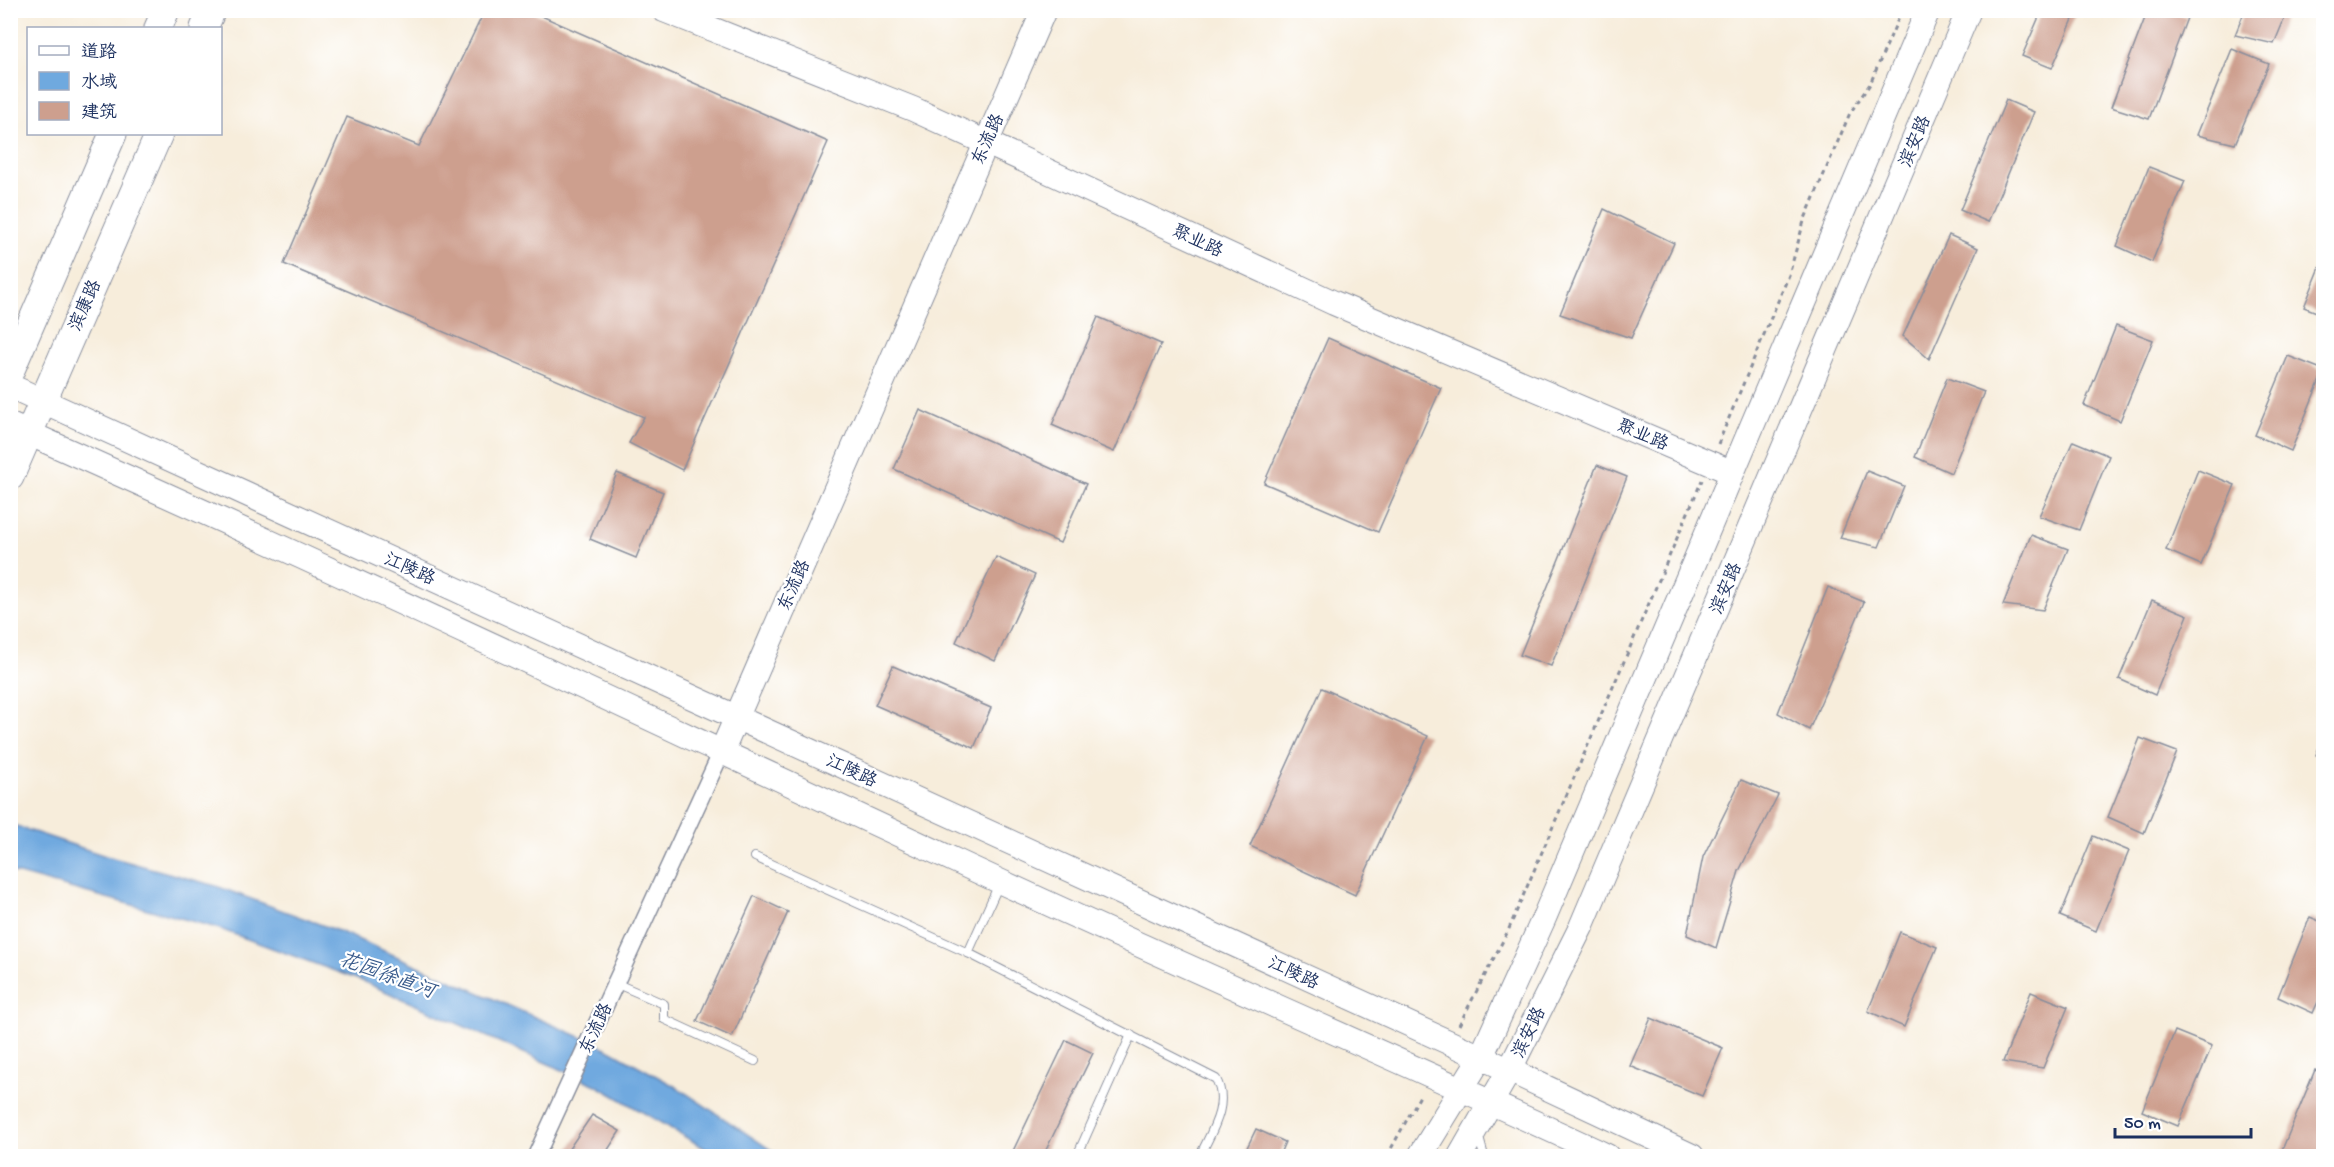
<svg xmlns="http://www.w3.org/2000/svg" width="2334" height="1167" viewBox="0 0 2334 1167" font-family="'Gochi Hand','LXGW WenKai TC',sans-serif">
<rect width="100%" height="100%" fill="#fff"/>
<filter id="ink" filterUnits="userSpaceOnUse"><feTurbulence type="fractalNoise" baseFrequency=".0167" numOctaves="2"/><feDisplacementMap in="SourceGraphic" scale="12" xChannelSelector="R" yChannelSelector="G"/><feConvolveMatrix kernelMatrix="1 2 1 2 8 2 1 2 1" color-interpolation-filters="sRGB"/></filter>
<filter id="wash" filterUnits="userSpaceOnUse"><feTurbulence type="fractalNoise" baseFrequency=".008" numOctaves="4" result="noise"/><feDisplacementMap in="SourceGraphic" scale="24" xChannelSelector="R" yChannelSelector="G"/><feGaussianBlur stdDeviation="1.35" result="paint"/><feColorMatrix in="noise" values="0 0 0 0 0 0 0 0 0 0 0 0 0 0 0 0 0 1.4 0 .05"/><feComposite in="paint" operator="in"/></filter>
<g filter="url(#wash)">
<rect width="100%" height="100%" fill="#f7eddb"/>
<path fill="#6fa9df" stroke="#456c9e" stroke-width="1.5" d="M10,824L106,856L216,886L341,932L610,1050L678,1088L780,1156H718L596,1085L362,981L217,928L11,872Z"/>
<g id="blocks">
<g fill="#cd9f8e">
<path d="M485,10H528L828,142L682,470L629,443L644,417L284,264L347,117L419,146Z"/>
<path d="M2042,10H2077L2052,68L2022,56Z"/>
<path d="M2148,10H2169L2187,18L2149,119L2111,107Z"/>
<path d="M2245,10H2288L2274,44L2235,35Z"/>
<path d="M2232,49L2269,64L2235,144L2197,135Z"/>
<path d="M2006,100L2034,112L1988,222L1960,210Z"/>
<path d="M2149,167L2185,181L2152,262L2117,246Z"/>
<path d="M1604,209L1674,243L1631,338L1560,314Z"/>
<path d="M1949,235L1978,248L1929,359L1903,336Z"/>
<path d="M2323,260H2324V315L2304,307Z"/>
<path d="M1098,317L1161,344L1114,452L1052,425Z"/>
<path d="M2116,326L2153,340L2120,421L2084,405Z"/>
<path d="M1328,338L1441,388L1378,532L1264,483Z"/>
<path d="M2288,356L2324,370L2291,451L2255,435Z"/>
<path d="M1947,378L1984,392L1951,473L1915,457Z"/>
<path d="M920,410L1086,484L1060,543L894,469Z"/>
<path d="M2073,441L2109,456L2079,530L2039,516Z"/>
<path d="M1597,465L1627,477L1551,666L1520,655Z"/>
<path d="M2198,470L2235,485L2201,565L2166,550Z"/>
<path d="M1867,471L1904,486L1879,547L1840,538Z"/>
<path d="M617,473L663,492L636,558L590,539Z"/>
<path d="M2031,535L2068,549L2043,610L2003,605Z"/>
<path d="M996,557L1035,575L995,661L956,642Z"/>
<path d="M1828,587L1864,602L1809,730L1778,713Z"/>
<path d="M2152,600L2188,615L2155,695L2119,679Z"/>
<path d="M893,666L991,708L974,748L875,705Z"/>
<path d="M1322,688L1428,736L1355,895L1250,846Z"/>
<path d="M2323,737H2324V759L2316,755Z"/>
<path d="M2140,738L2177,752L2144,833L2108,817Z"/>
<path d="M1741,780L1778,795L1739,871L1716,948L1687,935L1703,857Z"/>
<path d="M2093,836L2129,851L2096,931L2060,916Z"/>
<path d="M754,896L788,912L732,1037L697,1021Z"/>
<path d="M2310,917L2324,923V988L2313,1013L2278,997Z"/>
<path d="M1900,932L1937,947L1904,1027L1868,1011Z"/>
<path d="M2031,992L2068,1007L2043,1068L2003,1062Z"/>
<path d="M1651,1018L1723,1048L1702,1096L1630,1066Z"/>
<path d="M2175,1031L2212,1046L2178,1126L2142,1111Z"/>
<path d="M1066,1040L1093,1053L1043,1156H1020L1012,1153Z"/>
<path d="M2315,1070L2324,1074V1153L2322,1156H2298L2282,1150Z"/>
<path d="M592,1115L620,1131L604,1156H564Z"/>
<path d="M1256,1129L1285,1142L1279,1156H1243Z"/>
</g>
</g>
</g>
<g filter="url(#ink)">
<use href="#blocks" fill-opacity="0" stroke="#898e9c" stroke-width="1.5"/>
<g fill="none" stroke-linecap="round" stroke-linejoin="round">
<defs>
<g id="lane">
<path d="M755,857L968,953L1216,1079C1230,1105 1211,1132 1200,1156"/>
<path d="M968,953L999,884"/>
<path d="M615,983L664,1004V1019L755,1061"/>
<path d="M1478,1134L1484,1156"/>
<path d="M1077,1156L1131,1035"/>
</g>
<path id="street" d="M536,1156L722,751"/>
<g id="secondary">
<path d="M664,10L913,109L1334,303L1731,472"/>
<path d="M10,386L1481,1057L1692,1156"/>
<path d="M10,425C328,566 641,715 956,861C1172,962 1391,1055 1607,1156"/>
<path d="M722,751L1044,10"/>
<path d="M1420,1156L1481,1057L1544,918L1928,10"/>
<path d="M1460,1156L1509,1071L1581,927L1969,10"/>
</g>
<g id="primary">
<path d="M158,28L166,10"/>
<path d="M204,28L212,10"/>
<path d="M10,372L113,134"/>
<path d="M10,477L159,134"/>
</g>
</defs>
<use href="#lane" stroke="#898e9c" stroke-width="10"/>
<use href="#street" stroke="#898e9c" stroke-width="19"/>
<use href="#secondary" stroke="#898e9c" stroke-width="26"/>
<use href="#primary" stroke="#898e9c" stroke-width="29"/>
<g stroke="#898e9c" stroke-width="3" stroke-dasharray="4.5 4.5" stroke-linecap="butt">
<path d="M1718,444L1789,275L1804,221L1850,113L1870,84L1902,10"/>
<path d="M1459,1025L1508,931L1702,480"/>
<path d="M1387,1156L1421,1094"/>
</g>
<use href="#lane" stroke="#fff" stroke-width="8"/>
<use href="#street" stroke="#fff" stroke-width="16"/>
<use href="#secondary" stroke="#fff" stroke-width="24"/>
<use href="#primary" stroke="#fff" stroke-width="27"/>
</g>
</g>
<g text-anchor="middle" stroke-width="4.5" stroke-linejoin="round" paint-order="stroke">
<g font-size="18" fill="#1b2f5e" stroke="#fff">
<text transform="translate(987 139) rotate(-66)" y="6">东流路</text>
<text transform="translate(1914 141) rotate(-67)" y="6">滨安路</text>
<text transform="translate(1198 240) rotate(25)" y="6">聚业路</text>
<text transform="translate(84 305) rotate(-66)" y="6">滨康路</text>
<text transform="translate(1643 434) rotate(23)" y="6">聚业路</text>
<text transform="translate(410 568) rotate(24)" y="6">江陵路</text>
<text transform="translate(793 585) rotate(-66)" y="6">东流路</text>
<text transform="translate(1725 588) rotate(-67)" y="6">滨安路</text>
<text transform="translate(852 770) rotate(25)" y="6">江陵路</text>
<text transform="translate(1294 972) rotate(25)" y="6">江陵路</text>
<text transform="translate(595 1028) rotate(-65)" y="6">东流路</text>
<text transform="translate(1528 1032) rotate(-64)" y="6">滨安路</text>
</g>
<g font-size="20" font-style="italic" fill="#385a8b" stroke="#fff">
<text transform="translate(388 974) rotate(20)" y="7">花园徐直河</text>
</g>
</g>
<rect width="2334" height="1167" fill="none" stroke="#fff" stroke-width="36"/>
<rect x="27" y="27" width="195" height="108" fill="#ffffff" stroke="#a4acbf" stroke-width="1.5"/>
<rect x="39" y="46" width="30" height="9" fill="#ffffff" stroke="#a4acbf" stroke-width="1.5"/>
<text x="81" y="57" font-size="18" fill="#1b2f5e">道路</text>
<rect x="39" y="72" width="30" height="18" fill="#6fa9df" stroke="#a4acbf" stroke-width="1.5"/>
<text x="81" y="87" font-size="18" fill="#1b2f5e">水域</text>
<rect x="39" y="102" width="30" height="18" fill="#cd9f8e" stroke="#a4acbf" stroke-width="1.5"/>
<text x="81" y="117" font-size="18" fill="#1b2f5e">建筑</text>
<path d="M2115 1128v9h136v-9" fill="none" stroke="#1b2f5e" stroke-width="3"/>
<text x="2124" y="1128" font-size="18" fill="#1b2f5e" stroke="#ffffff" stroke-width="4.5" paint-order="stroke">50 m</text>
</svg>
